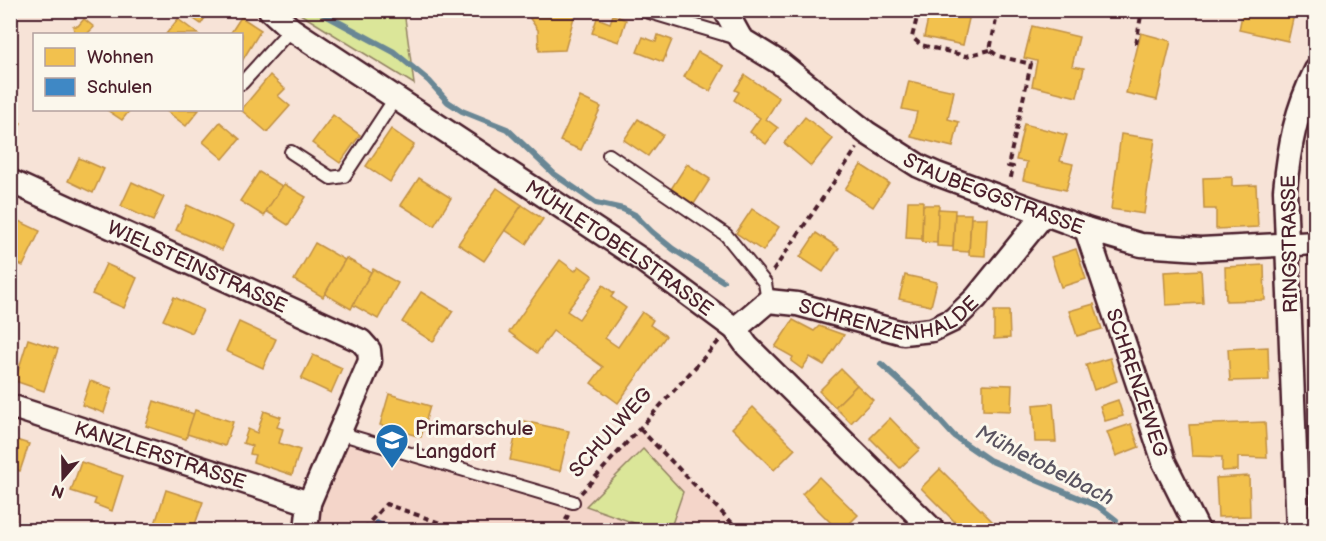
<svg xmlns="http://www.w3.org/2000/svg" width="1326" height="541" viewBox="0 0 1326 541" font-family="'Balsamiq Sans',sans-serif">
<rect width="100%" height="100%" fill="#f7e3d7"/>
<filter id="ink" filterUnits="userSpaceOnUse"><feTurbulence type="fractalNoise" baseFrequency=".0167" numOctaves="2"/><feDisplacementMap in="SourceGraphic" scale="12" xChannelSelector="R" yChannelSelector="G"/><feConvolveMatrix kernelMatrix="1 2 1 2 8 2 1 2 1" color-interpolation-filters="sRGB"/></filter>
<g filter="url(#ink)">
<path fill="#f4d5c9" d="M640,429L739,530H309L339,433L573,502Z"/>
<g fill="#dbe699" stroke="#928262" stroke-width="1.5">
<path d="M295,11H404L414,84L297,12Z"/>
<path d="M643,449L683,492L670,530H654L586,506Z"/>
</g>
<g fill="#f2c14e" stroke="#c09044" stroke-width="1.5">
<path d="M181,10H210L201,24Z"/>
<path d="M524,10H576L565,50L539,51L538,30Z"/>
<path d="M930,10H971L963,45L924,37Z"/>
<path d="M1243,10H1295L1288,41L1239,30Z"/>
<path d="M613,15L626,20L619,42L592,33L597,18L610,23Z"/>
<path d="M241,17L261,30L242,61V34H230Z"/>
<path d="M84,19L94,27L87,34H71L74,31L73,26H78Z"/>
<path d="M178,19L198,34H166Z"/>
<path d="M1032,26L1079,37L1072,66L1084,68L1077,97L1032,86L1037,61L1024,58Z"/>
<path d="M1141,33L1171,41L1157,100L1126,93Z"/>
<path d="M658,35L672,40L663,62L637,52L643,37L656,42Z"/>
<path d="M698,52L724,66L710,91L684,77Z"/>
<path d="M270,75L285,89L278,96L290,106L267,132L241,110Z"/>
<path d="M745,75L779,98L766,119L778,128L766,144L750,132L760,118L734,100L739,92L735,90Z"/>
<path d="M909,81L954,91L948,119L959,122L953,147L911,137L917,112L902,109Z"/>
<path d="M580,97L601,107L581,150L560,141Z"/>
<path d="M107,110H130L122,120Z"/>
<path d="M165,110H199L186,126Z"/>
<path d="M333,115L360,135L340,163L312,143Z"/>
<path d="M805,117L833,139L811,166L784,143Z"/>
<path d="M10,119L21,123L10,146Z"/>
<path d="M638,119L663,135L648,156L624,140Z"/>
<path d="M220,122L240,139L223,159L203,142Z"/>
<path d="M1024,124L1067,135L1060,161L1073,164L1066,190L1023,180L1027,162L1016,160Z"/>
<path d="M391,129L414,145L390,182L366,166Z"/>
<path d="M1121,134L1155,139L1144,214L1111,209Z"/>
<path d="M1312,147H1316V198Z"/>
<path d="M79,158L104,169L93,193L68,181Z"/>
<path d="M687,164L710,179L694,204L671,189Z"/>
<path d="M861,165L889,183L873,207L845,189Z"/>
<path d="M259,172L282,186L264,216L240,201Z"/>
<path d="M1232,177V186L1256,185L1258,227L1216,229V209H1204L1203,178Z"/>
<path d="M419,178L451,198L434,226L401,205Z"/>
<path d="M132,182L164,197L153,221L121,206Z"/>
<path d="M284,184L306,197L288,225L266,211Z"/>
<path d="M497,188L522,205L484,261L458,244Z"/>
<path d="M908,201H923L922,239L906,238Z"/>
<path d="M187,205L233,226L222,250L176,230Z"/>
<path d="M522,205L543,219L526,244L505,230Z"/>
<path d="M923,205H939L937,243L922,242Z"/>
<path d="M752,209L779,227L763,251L736,233Z"/>
<path d="M938,209L955,210L953,247L937,246Z"/>
<path d="M955,214H971L969,252L953,251Z"/>
<path d="M10,217L40,231L23,266L10,260Z"/>
<path d="M971,218H987L985,256L969,255Z"/>
<path d="M816,233L839,248L823,272L800,257Z"/>
<path d="M315,243L345,260L323,297L294,280Z"/>
<path d="M1076,249L1086,279L1061,287L1051,257Z"/>
<path d="M346,258L371,272L351,309L325,294Z"/>
<path d="M560,260L575,271L579,266L593,276L567,311L579,319L603,285L614,293L611,297L626,308L605,338L618,347L642,312L653,320L650,325L666,336L618,403L591,383L603,367L553,331L537,353L509,332Z"/>
<path d="M106,264L137,278L124,308L92,294Z"/>
<path d="M1264,265L1265,300L1226,301L1225,267Z"/>
<path d="M373,269L398,283L378,319L353,305Z"/>
<path d="M1201,270L1203,303L1166,305L1164,272Z"/>
<path d="M905,275L937,282L931,306L899,299Z"/>
<path d="M421,292L453,311L433,342L402,322Z"/>
<path d="M174,297L203,310L192,333L163,320Z"/>
<path d="M1094,304L1102,329L1077,336L1069,311Z"/>
<path d="M994,311H1009L1010,338L994,339Z"/>
<path d="M793,320L814,331L819,326L844,335L824,365L810,357L802,369L791,361L793,357L775,347Z"/>
<path d="M239,322L276,339L263,368L226,351Z"/>
<path d="M28,339L58,349L44,391L15,381Z"/>
<path d="M1309,344H1316V377H1311Z"/>
<path d="M1268,347L1269,380L1230,381L1228,349Z"/>
<path d="M313,355L342,368L331,393L301,379Z"/>
<path d="M1110,358L1117,381L1094,390L1086,365Z"/>
<path d="M841,369L857,385L835,407L819,391Z"/>
<path d="M90,381L112,388L104,413L82,405Z"/>
<path d="M983,384L1012,385L1011,411L983,410Z"/>
<path d="M857,385L873,400L851,423L835,407Z"/>
<path d="M389,394L430,406L421,437L380,425Z"/>
<path d="M1118,400L1123,416L1105,421L1100,406Z"/>
<path d="M154,401L194,414L186,439L146,426Z"/>
<path d="M1053,403L1056,442H1035L1033,405Z"/>
<path d="M753,407L795,449L774,470L732,428Z"/>
<path d="M195,410L233,422L225,446L187,434Z"/>
<path d="M264,411L281,417L277,427L283,429L279,443L300,450L292,475L253,462L255,455L250,454L252,446L243,443L248,429L257,433Z"/>
<path d="M890,418L920,449L900,468L870,438Z"/>
<path d="M519,420L569,431L560,471L510,460Z"/>
<path d="M1265,422L1267,458L1238,457V470L1222,471V457L1192,456L1189,425Z"/>
<path d="M1131,424L1139,447L1116,456L1107,432Z"/>
<path d="M10,438L29,444L20,471L10,468Z"/>
<path d="M81,462L123,476L112,511L94,504L96,499L71,491Z"/>
<path d="M940,469L995,524L988,530H963L921,488Z"/>
<path d="M1249,476L1250,516L1218,517L1216,478Z"/>
<path d="M819,477L858,515L843,530H838L802,494Z"/>
<path d="M166,490L203,502L193,530L179,527L177,530H153Z"/>
<path d="M1189,520L1192,530H1168L1166,526Z"/>
</g>
<g fill="#3f88c5" stroke="#426897" stroke-width="1.5">
<path d="M376,521L403,530H372Z"/>
<path d="M679,522L703,530H676Z"/>
</g>
<g fill="none" stroke-linecap="round" stroke-linejoin="round">
<g stroke="#698795" stroke-width="6">
<path d="M316,10L394,52L429,81L448,102L462,111L507,129L554,174L596,203L623,209L635,215L652,232L673,249L723,281"/>
<path d="M881,364L926,405L954,436L989,460L1098,506L1116,520"/>
</g>
<defs>
<g id="service">
<path d="M643,10L740,39"/>
<path d="M242,83L291,29"/>
<path d="M291,152L331,178L344,176L396,97"/>
<path d="M609,155L726,235L765,283L768,301"/>
<path d="M339,433L573,502"/>
</g>
<g id="minor">
<path id="s1" d="M270,10L291,29L642,260L735,329L747,346L933,530"/>
<path id="s2" d="M725,10L741,39L780,63L867,133L919,166L937,174L1086,229L1141,245L1201,249L1316,243"/>
<path id="s3" d="M10,181L361,341L369,350L370,361L309,503L306,530"/>
<path id="s4" d="M1086,229L1164,462L1198,530"/>
<path id="s5" d="M735,329L768,301L797,304L903,333L932,330L953,320L976,298L1044,214"/>
<path id="s6" d="M10,406L309,503"/>
<path d="M1298,530L1285,190C1289,147 1296,109 1316,70"/>
</g>
</defs>
<use href="#service" stroke="#4a1f2b" stroke-width="16"/>
<use href="#minor" stroke="#4a1f2b" stroke-width="27"/>
<g stroke="#4a1f2b" stroke-width="4" stroke-dasharray="6 4.5" stroke-linecap="butt">
<path d="M919,10L912,37L921,45L966,56L990,50"/>
<path d="M998,10L990,50L998,56L1031,64L1008,166L1013,167L1010,182"/>
<path d="M1136,44L1142,10"/>
<path d="M773,271L857,148"/>
<path d="M640,429L739,530"/>
<path d="M581,493L719,341"/>
<path d="M365,530L368,524L386,504L460,530"/>
<path d="M562,530L568,515"/>
</g>
<use href="#service" stroke="#fbf7ec" stroke-width="12"/>
<use href="#minor" stroke="#fbf7ec" stroke-width="22"/>
</g>
</g>
<defs>
<symbol id="school-pin" viewBox="-11 -11 22 30"><path d="M0 17L-7.5 6A9.5 9.5 0 1 1 7.5 6Z" fill="#1f6fb2" stroke="#fbf7ec"/><path d="M0-5L7-2L0 1L-7-2ZM-4 1L0 2.5L4 1V4Q0 6-4 4Z" fill="#fff"/></symbol>
</defs>
<g fill-rule="evenodd">
<use href="#school-pin" x="373" y="421" width="38" height="52"/>
</g>
<g text-anchor="middle" stroke-width="6" stroke-linejoin="round" paint-order="stroke">
<g font-size="20" fill="#4a1f2b" stroke="#fbf7ec">
<text dy="7" stroke="none"><textPath href="#s2" startOffset="332">STAUBEGGSTRASSE</textPath></text>
<text transform="translate(1289 244) rotate(-91)" y="7">RINGSTRASSE</text>
<text dy="7" stroke="none"><textPath href="#s1" startOffset="423">MÜHLETOBELSTRASSE</textPath></text>
<text dy="7" stroke="none"><textPath href="#s3" startOffset="206">WIELSTEINSTRASSE</textPath></text>
<text dy="7" stroke="none"><textPath href="#s5" startOffset="170">SCHRENZENHALDE</textPath></text>
<text dy="7" stroke="none"><textPath href="#s4" startOffset="162">SCHRENZEWEG</textPath></text>
<text transform="translate(610 432) rotate(-48)" y="7">SCHULWEG</text>
<text dy="7" stroke="none"><textPath href="#s6" startOffset="158">KANZLERSTRASSE</textPath></text>
</g>
<g font-size="20" fill="#4a1f2b" stroke="#fbf7ec" text-anchor="start">
<text x="415" y="435">Primarschule<tspan x="415" dy="23">Langdorf</tspan></text>
</g>
<g font-size="21" font-style="italic" fill="#595360" stroke="#fbf7ec">
<text transform="translate(1045 465) rotate(27)" y="7">Mühletobelbach</text>
</g>
</g>
<rect width="1326" height="541" fill="none" stroke="#fbf7ec" stroke-width="36"/>
<rect x="18" y="18" width="1290" height="505" fill="none" stroke="#4a1f2b" stroke-width="2" filter="url(#ink)"/>
<rect x="33" y="33" width="210" height="78" fill="#fbf7ec" stroke="#b4a19f" stroke-width="1.5"/>
<rect x="45" y="48" width="30" height="18" fill="#f2c14e" stroke="#b4a19f" stroke-width="1.5"/>
<text x="87" y="63" font-size="18" fill="#4a1f2b">Wohnen</text>
<rect x="45" y="78" width="30" height="18" fill="#3f88c5" stroke="#b4a19f" stroke-width="1.5"/>
<text x="87" y="93" font-size="18" fill="#4a1f2b">Schulen</text>
<g transform="translate(63 478) rotate(200)" stroke="#fbf7ec" stroke-width="4.5" paint-order="stroke">
<path d="M0-4.5L10 22L0 15L-10 22Z" fill="#4a1f2b"/>
<text y="-9" font-size="16" font-weight="bold" text-anchor="middle" fill="#4a1f2b">N</text>
</g>
</svg>
